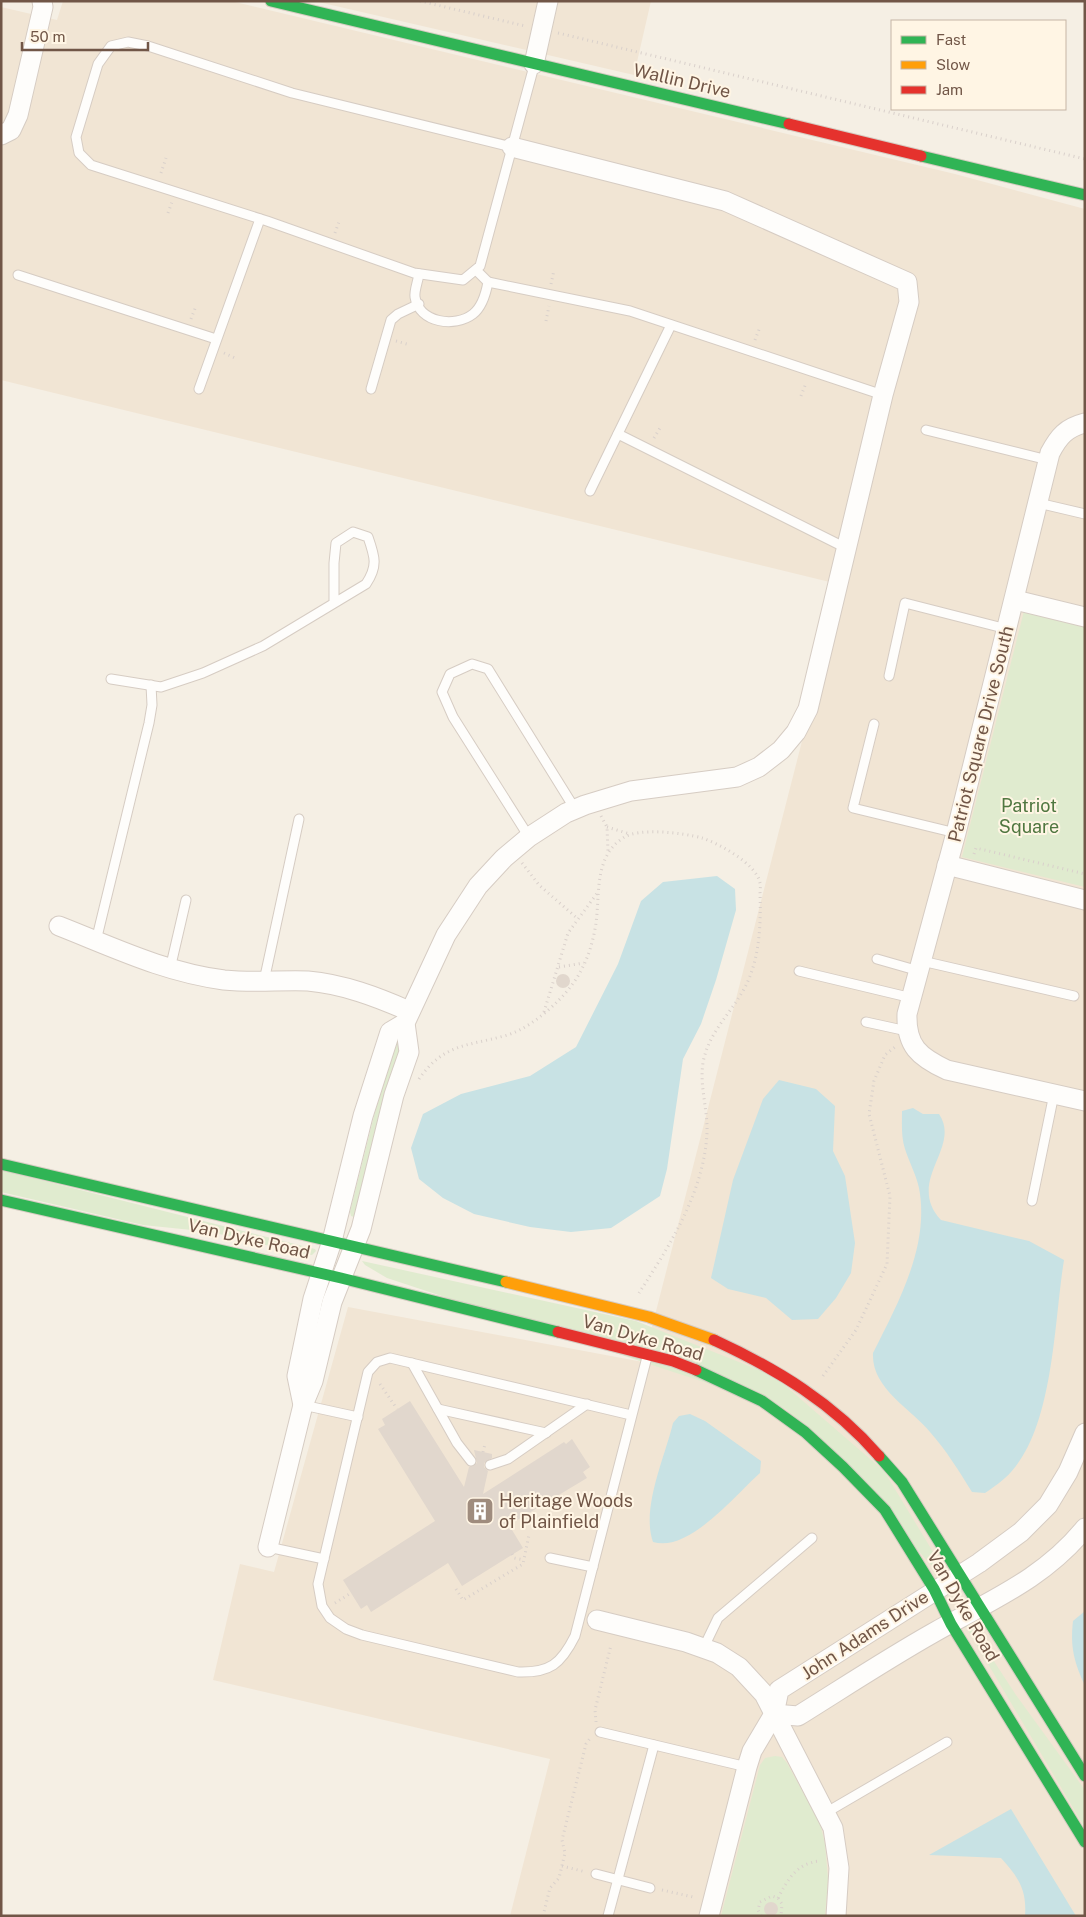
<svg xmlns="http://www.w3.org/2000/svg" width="1086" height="1917" viewBox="0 0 1086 1917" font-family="'Public Sans',sans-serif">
<rect width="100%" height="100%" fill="#f5efe4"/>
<g fill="#f1e5d4">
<path d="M63,1H231L955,174L1085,209V1916H510L550,1759L213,1680L240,1564L274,1572L348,1307L643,1362L842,585L1,380V7L57,20Z"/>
<path d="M314,1H651L634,75Z"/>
</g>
<g fill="#e0ebcf">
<path d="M1024,611L1085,625V887L962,857Z"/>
<path d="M397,1035L401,1045L357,1215L354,1217L351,1216L350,1212L390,1052Z"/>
<path d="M1,1170L315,1249L316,1251L312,1255L304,1254L211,1232L143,1225L1,1192Z"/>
<path d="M362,1261L636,1321L774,1376L884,1471L944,1570H936L786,1409L387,1278L365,1265Z"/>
<path d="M969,1623L1016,1695L1085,1790V1828L965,1625Z"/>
<path d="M775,1756L782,1757L787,1763L820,1823L825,1844L828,1879L825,1916H721L760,1765L765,1758Z"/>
</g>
<g fill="#c8e2e4">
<path d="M717,876L735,889L736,910L716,980L701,1024L683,1059L667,1169L660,1196L611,1228L571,1232L530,1227L474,1214L443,1198L419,1179L411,1148L423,1114L461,1094L530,1076L576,1047L618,964L641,901L663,882Z"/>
<path d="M779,1080L816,1089L835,1106L833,1151L845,1176L855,1243L851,1273L836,1298L818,1319L792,1320L766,1298L728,1289L711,1278L733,1180L763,1099Z"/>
<path d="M913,1108L923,1114H939C962,1148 905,1181 941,1220L1029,1241L1064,1260C1054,1321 1054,1425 1011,1472C1004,1480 994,1487 985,1493L972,1492C959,1471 946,1450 930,1432C910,1408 871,1388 873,1353C898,1303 930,1246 919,1188C916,1174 909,1162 905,1149C901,1137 902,1123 902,1111Z"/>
<path d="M690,1414L705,1421L761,1461L760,1473C735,1495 689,1553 653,1542C641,1508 665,1457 673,1423L679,1416Z"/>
<path d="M1085,1611V1686C1074,1662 1070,1647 1073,1621Z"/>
<path d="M1011,1809L1076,1916H1025C1027,1889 1018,1877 1001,1858L929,1855Z"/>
</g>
<g fill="#e1d7cd">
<circle cx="563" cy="981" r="7"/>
<path d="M410,1401L464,1487L469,1467L477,1463L474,1450L492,1454V1458L484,1463V1467L488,1471L483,1494L564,1442L566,1444L572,1439L590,1467L583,1472L587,1478L509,1525L523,1548L462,1586L448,1563L371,1612L367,1605L361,1609L343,1580L435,1521L378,1429L385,1425L382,1419Z"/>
<circle cx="771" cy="1909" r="7"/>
</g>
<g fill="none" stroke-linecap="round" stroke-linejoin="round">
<defs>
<g id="lane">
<path d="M512,147L292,93L148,46L128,42L111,46L98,64L76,137L79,153L91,165L267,221L414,273L463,280L480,266L534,66"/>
<path d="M419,274C418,281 414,291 415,297C419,323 455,328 473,314C482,307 486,293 488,282L476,270"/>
<path d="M18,275L216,339"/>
<path d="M488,282L630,311L883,395"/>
<path d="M199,389L260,219"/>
<path d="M371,389L391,320L398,314L419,304"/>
<path d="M926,430L1048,460"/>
<path d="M618,434L846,548"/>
<path d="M590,491L671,325"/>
<path d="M1038,503L1085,514"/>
<path d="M889,676L905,603L1007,629"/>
<path d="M111,679L161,687L203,673L263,646L366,584C378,566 375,557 368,537L353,532L336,543L334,563V603"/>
<path d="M874,724L853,808L956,833"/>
<path d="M529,837L453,717L442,692L450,674L472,664L488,669L575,809"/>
<path d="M96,941L149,723L152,705L151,685"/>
<path d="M877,959L919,971"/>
<path d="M922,961L1074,996"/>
<path d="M170,969L186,900"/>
<path d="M799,971L912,998"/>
<path d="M264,981L299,819"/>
<path d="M866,1022L907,1031"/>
<path d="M1032,1201L1054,1094"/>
<path d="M412,1363L457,1443L471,1461"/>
<path d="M303,1405L358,1417"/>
<path d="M438,1409L546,1433"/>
<path d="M631,1415L390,1358L377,1362L368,1372L318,1584L322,1606L330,1618L346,1629L362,1635L518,1672C550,1673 561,1664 575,1636L647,1357"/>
<path d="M490,1465L508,1459L587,1404"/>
<path d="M268,1547L324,1559"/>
<path d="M550,1558L593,1567"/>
<path d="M704,1647L718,1618L812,1538"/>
<path d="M600,1732L747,1767"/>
<path d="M827,1812L947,1742"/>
<path d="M596,1874L650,1888"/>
<path d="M608,1916L654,1745"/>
</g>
<g id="street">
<path d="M534,64L548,1"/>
<path d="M1,135L11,130L18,115L43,7L42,1"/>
<path d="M1085,423C1066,428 1059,436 1050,453L956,833L907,1014C906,1046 919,1057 947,1070L1085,1101"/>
<path d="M1015,600L1085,617"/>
<path d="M947,865L1085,900"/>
<path d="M59,926C115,948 164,972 224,980C252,983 280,980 308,981C343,984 377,997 409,1011"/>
<path d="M303,1405L297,1376L313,1299L332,1241L363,1116L390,1032L405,1023"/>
<path d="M268,1547L303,1405L313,1381L332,1302L361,1229L394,1095L409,1052L405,1023L446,935L478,886L504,858L529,837L566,813L585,805L631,791L737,777L759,767L781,750L796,732L808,709L883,395L909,302L907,282L725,201L512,147"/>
<path d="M597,1620L686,1642L717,1653L739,1667L764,1694L833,1828L839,1868L836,1916"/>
<path d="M774,1714L798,1716C843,1688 887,1659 933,1633C989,1601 1044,1579 1085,1528"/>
<path d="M709,1916L747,1767L752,1751L774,1714L779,1690L979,1563L1021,1532L1048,1505L1068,1472L1085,1433"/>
</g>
<g id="fast">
<path d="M271,1L789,124"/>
<path d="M921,156L1085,195"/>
<path d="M1,1164L506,1282"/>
<path d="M1,1200L341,1278L558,1332"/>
<path d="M696,1370L762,1401L805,1432L843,1467L885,1510L934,1589L951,1624L1085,1842"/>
<path d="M879,1456L902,1482L1085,1776"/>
</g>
<path id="slow" d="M506,1282L649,1317L714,1340"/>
<g id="jam">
<path d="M789,124L921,156"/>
<path d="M558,1332L673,1361L696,1370"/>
<path d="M714,1340C777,1369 833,1403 879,1456"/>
</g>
</defs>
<use href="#lane" stroke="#d6ccc3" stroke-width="11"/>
<use href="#street" stroke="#d6ccc3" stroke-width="21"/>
<use href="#fast" stroke="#d5cbc1" stroke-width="13"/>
<use href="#slow" stroke="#d5cbc1" stroke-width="13"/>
<use href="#jam" stroke="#d5cbc1" stroke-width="13"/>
<g stroke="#d9d0cb" stroke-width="3" stroke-dasharray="1 4" stroke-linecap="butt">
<path d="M420,1L525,26"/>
<path d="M558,33L1085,159"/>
<path d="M161,173L166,158"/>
<path d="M168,213L172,202"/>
<path d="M335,233L340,219"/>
<path d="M551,284L554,270"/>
<path d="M191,319L196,306"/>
<path d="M546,321L549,306"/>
<path d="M755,340L760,327"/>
<path d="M396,341L410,345"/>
<path d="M224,353L235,358"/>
<path d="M801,396L806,383"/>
<path d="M654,438L660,428"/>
<path d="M601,816L607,827L608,851"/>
<path d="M607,827L630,834"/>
<path d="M974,854L976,848L1085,874"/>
<path d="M522,863L539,885L578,919"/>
<path d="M559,967L584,963"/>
<path d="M544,1012L568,933L598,892"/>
<path d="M419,1079C443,1044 467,1046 504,1036C524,1031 545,1014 559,1000C579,980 590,957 595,929C601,899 592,858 623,838C638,827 684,833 702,838C718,843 757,864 760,883C761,886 760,889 760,892C761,924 760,960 744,989C731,1013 711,1030 704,1058C698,1082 708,1108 707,1133C704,1192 670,1245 639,1293"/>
<path d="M823,1376L856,1330L887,1264L890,1196L869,1114L874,1081L885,1055L895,1047"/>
<path d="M380,1384L397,1409"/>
<path d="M483,1452L485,1444"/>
<path d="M512,1554L514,1558L524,1560"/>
<path d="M456,1589L463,1600L523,1564L529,1535"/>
<path d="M335,1603L351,1593"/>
<path d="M596,1722L595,1710L611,1645"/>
<path d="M562,1866L586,1872"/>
<path d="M662,1890L693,1897"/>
<path d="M778,1898C788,1879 797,1863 820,1861"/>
<path d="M543,1916L550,1888L559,1878L565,1853L562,1840L586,1744L591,1737"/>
<path d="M761,1916L758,1910L760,1902L772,1896L778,1898L782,1904L781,1916"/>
</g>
<use href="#lane" stroke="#fefdfb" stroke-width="9"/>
<use href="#street" stroke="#fefdfb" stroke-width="19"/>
<use href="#fast" stroke="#30b455" stroke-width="11"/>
<use href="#slow" stroke="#ff9f0a" stroke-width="11"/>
<use href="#jam" stroke="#e5322d" stroke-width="11"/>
</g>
<defs>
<symbol id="building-square" viewBox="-11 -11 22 22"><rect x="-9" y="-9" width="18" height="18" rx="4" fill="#9f8c7e" stroke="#fff5e4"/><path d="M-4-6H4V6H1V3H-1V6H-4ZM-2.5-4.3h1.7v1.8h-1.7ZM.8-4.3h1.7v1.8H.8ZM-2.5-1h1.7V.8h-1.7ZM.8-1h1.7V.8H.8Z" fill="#fff"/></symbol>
</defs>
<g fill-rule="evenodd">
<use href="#building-square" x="464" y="1495" width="32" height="32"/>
</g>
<g text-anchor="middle" stroke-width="4" stroke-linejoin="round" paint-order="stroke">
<g font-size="18" fill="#715647" stroke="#fff5e4">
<text transform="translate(682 81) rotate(13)" y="6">Wallin Drive</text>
<text transform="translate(981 734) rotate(-76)" y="6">Patriot Square Drive South</text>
<text transform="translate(249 1239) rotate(13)" y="6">Van Dyke Road</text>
<text transform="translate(643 1338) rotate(16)" y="6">Van Dyke Road</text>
<text transform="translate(963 1606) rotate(60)" y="6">Van Dyke Road</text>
<text transform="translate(865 1635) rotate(-33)" y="6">John Adams Drive</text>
</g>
<g font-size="18" fill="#507740" stroke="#fff5e4">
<text x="1029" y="812">Patriot<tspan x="1029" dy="21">Square</tspan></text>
</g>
<g font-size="18" fill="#715647" stroke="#fff5e4" text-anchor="start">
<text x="499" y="1507">Heritage Woods<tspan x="499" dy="21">of Plainfield</tspan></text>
</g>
</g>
<rect width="1086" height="1917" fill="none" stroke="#715647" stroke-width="5"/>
<rect x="891" y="20" width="175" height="90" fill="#fff5e4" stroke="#c6b5a5"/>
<rect x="901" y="36" width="25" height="8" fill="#30b455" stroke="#c6b5a5"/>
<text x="936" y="45" font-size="15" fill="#715647">Fast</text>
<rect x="901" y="61" width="25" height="8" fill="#ff9f0a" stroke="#c6b5a5"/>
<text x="936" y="70" font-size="15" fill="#715647">Slow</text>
<rect x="901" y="86" width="25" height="8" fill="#e5322d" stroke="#c6b5a5"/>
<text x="936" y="95" font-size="15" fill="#715647">Jam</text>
<path d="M22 42v8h126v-8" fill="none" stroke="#715647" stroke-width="2.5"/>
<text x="30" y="42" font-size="15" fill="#715647" stroke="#fff5e4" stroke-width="4" paint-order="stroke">50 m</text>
</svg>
